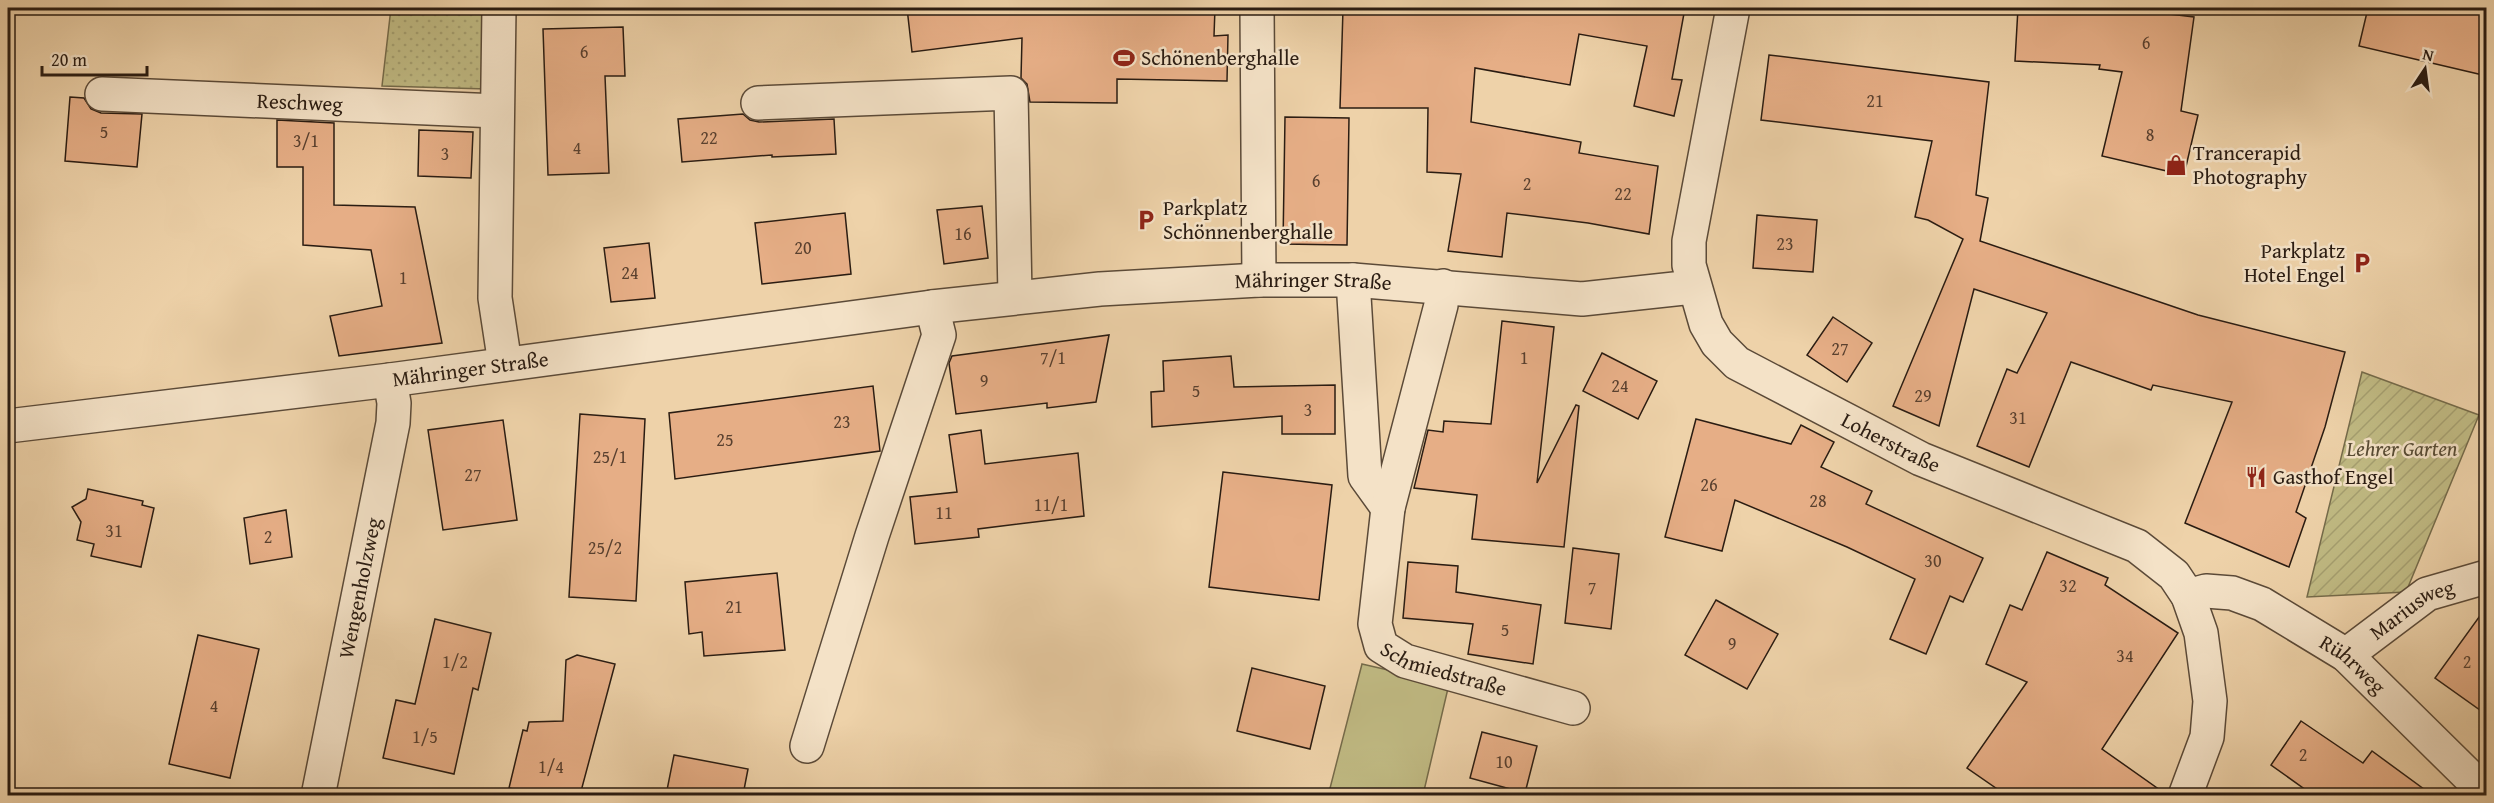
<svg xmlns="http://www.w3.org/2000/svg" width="2494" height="803" viewBox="0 0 2494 803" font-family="'Gentium Book Plus',serif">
<defs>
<pattern id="grass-dots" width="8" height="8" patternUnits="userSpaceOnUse" patternTransform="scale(1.5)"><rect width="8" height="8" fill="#c0ba83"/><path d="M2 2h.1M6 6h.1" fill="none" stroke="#a59f70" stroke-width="1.8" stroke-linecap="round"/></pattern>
<pattern id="garden-furrows" width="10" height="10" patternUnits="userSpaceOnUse" patternTransform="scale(1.5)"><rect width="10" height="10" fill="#c0ba83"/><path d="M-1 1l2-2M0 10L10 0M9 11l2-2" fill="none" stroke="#a59f70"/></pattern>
</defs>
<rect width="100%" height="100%" fill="#eed2a9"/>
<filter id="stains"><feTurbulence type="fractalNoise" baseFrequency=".00333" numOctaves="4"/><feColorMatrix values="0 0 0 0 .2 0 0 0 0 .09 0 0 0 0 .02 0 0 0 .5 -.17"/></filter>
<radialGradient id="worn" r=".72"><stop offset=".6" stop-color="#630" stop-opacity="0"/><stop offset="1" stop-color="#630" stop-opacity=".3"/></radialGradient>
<path fill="url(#grass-dots)" stroke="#756b4a" stroke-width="1.5" d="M391,8H485L487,89L382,86Z"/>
<path fill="#c0ba83" stroke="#756b4a" stroke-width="1.5" d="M1362,664L1449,684L1423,795L1328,796Z"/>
<path fill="url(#garden-furrows)" stroke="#756b4a" stroke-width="1.5" d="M2362,372L2479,415L2406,592L2307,597Z"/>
<g fill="#e6ae86" stroke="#2a1c12" stroke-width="1.5">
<path d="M907,8H1215L1214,36L1228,35L1227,81L1117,79V103L1030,102L1027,84L1021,78L1022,38L912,52Z"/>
<path d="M1488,8H1685L1672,79L1682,80L1674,116L1634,106L1647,46L1579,34L1570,85L1475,68L1471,122L1581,142L1579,153L1658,166L1649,234L1588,223L1507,213L1502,257L1448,251L1461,174L1427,172L1428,108H1340L1343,9L1487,13Z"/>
<path d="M2018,8H2119L2194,17L2181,111L2198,115L2184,175L2102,156L2122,72L2099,69L2100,65L2015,61Z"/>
<path d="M2368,8H2383L2407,13L2408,8H2487V76L2359,46Z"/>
<path d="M623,27L625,76H605L609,173L548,175L543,29Z"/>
<path d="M1769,55L1989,82L1976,195L1988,198L1980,241L2198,315L2345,352L2325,427L2296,512L2306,518L2289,567L2185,523L2232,402L2153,385L2151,390L2071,362L2029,467L1977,446L2007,369L2017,373L2047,313L1974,289L1939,426L1893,406L1963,239L1928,220L1915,217L1932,141L1761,120Z"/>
<path d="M70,97L84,98L91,109L101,113L142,114L137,167L65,161Z"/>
<path d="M743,114L750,120L759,122L834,119L836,154L772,157V155L682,162L678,119Z"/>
<path d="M1285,117L1349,118L1347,245L1283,244Z"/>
<path d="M277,120L334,123V205L415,207L442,343L339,356L330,316L382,306L371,250L303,245V167H277Z"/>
<path d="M419,130L473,132L471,178L418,176Z"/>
<path d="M982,206L988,258L944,264L937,210Z"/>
<path d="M845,213L851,274L762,284L755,223Z"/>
<path d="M1757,215L1817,220L1813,272L1753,268Z"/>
<path d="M649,243L655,298L611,302L604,248Z"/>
<path d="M1833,317L1872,343L1847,382L1807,355Z"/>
<path d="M1502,321L1554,327L1537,483L1576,405L1579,406L1564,547L1472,539L1477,495L1414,488L1428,430L1443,432L1444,421L1491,424Z"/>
<path d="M1109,335L1096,402L1047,408V403L956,414L949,363L952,356Z"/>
<path d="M1602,353L1657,381L1638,419L1583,391Z"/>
<path d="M1231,356L1234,387L1335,385V434H1282V416L1152,427L1151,392L1164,391L1163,361Z"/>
<path d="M873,386L880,451L675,479L669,413Z"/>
<path d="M580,414L645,419L636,601L569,597Z"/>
<path d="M1696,419L1791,444L1801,425L1834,442L1821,467L1872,491L1866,504L1983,558L1963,602L1950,596L1926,654L1890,639L1915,579L1847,547L1735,500L1722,551L1665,537Z"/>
<path d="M503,420L517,520L443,530L428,430Z"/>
<path d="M981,430L985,464L1078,453L1084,516L978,529L979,537L915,544L910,497L957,492L949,435Z"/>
<path d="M1223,472L1332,485L1319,600L1209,587Z"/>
<path d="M88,489L143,501L142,505L154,508L141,567L91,556L94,544L77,540L81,522L72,507L86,499Z"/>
<path d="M286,510L292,557L250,564L244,518Z"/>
<path d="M1573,548L1619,554L1611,629L1565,623Z"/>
<path d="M2047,552L2108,578L2105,585L2178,633L2102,749L2167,795H2006L1967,768L2027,682L1986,664L2010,605L2022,610Z"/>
<path d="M1408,562L1458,566L1456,592L1541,605L1533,664L1468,654L1473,624L1403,618Z"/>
<path d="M777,573L785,650L704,656L702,632L689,634L685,582Z"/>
<path d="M1716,600L1778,634L1747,689L1685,655Z"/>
<path d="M2487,606V715L2435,678Z"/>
<path d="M435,619L491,633L478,690L473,688L454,774L383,758L396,700L415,704Z"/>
<path d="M198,635L259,649L230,778L169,764Z"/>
<path d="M577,655L615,664L580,795H540L509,788L523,730L527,731L529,722L563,721L566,660Z"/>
<path d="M1252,668L1325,686L1310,749L1237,731Z"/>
<path d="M2301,721L2363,763L2372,751L2432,795H2313L2271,765Z"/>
<path d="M1482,732L1537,746L1525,793L1470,778Z"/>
<path d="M674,755L748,769L743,795H666Z"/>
</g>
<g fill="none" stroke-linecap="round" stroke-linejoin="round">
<defs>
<g id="minor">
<path d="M499,8L495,298L505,364"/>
<path d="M1257,8L1259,280"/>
<path id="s1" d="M1733,8L1689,241V265L1706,324L1717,343L1737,363L1921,459L2137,546L2174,575L2188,596L2201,633L2210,701L2207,737L2185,796"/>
<path id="s2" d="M102,94L497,111"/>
<path d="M758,103L1011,93L1015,296"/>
<path d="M1353,280L1365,476L1388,508"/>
<path id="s3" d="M1443,286L1441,305L1388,508L1375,624L1381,646L1405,661L1573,708"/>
<path id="s4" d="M8,426L390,380L932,307L1100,289L1259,280H1353L1582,299L1693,287"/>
<path id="s5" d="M2188,596L2206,591L2232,593L2262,604L2346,655L2486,793"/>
<path id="s6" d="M2346,655L2427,594L2486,577"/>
<path d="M807,746L872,536L939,335L932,307"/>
<path id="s7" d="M318,796L393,423L394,403L390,380"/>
</g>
</defs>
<use href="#minor" stroke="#5b4a38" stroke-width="36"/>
<use href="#minor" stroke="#f4e2c7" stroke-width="33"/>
</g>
<defs>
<symbol id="stadium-bare" viewBox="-9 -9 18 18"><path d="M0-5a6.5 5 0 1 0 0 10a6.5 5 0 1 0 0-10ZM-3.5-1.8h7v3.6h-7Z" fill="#8f2418" stroke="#f4e2c7" stroke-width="2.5" paint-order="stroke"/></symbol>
<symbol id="shop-bare" viewBox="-9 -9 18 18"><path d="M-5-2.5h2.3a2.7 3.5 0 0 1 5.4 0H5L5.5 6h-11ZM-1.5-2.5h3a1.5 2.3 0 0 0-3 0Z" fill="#8f2418" stroke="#f4e2c7" stroke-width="2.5" paint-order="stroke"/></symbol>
<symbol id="parking-bare" viewBox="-9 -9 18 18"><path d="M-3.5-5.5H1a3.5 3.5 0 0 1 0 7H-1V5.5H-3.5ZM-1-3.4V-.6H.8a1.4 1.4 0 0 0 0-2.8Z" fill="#8f2418" stroke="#f4e2c7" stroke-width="2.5" paint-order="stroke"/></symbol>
<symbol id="restaurant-bare" viewBox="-9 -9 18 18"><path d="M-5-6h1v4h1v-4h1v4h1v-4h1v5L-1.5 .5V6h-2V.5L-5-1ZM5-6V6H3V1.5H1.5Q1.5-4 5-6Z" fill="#8f2418" stroke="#f4e2c7" stroke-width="2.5" paint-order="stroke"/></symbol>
</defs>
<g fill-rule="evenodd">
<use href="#stadium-bare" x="1109" y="43" width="30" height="30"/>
<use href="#shop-bare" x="2161" y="150" width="30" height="30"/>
<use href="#parking-bare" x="1131" y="205" width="30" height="30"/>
<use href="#parking-bare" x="2347" y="248" width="30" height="30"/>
<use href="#restaurant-bare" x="2241" y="462" width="30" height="30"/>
</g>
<g text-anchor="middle" stroke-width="5" stroke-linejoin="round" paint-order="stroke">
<g font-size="18" fill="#59402f">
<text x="2146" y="49">6</text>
<text x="584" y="58">6</text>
<text x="1875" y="107">21</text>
<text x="104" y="138">5</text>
<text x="2150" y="141">8</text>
<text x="709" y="144">22</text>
<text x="306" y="147">3/1</text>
<text x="577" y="154">4</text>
<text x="445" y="160">3</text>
<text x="1316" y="187">6</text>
<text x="1527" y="190">2</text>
<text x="1623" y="200">22</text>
<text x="963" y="240">16</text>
<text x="1785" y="250">23</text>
<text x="803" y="254">20</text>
<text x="630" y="279">24</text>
<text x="403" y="284">1</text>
<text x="1840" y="355">27</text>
<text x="1053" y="364">7/1</text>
<text x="1524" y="364">1</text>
<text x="984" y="387">9</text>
<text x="1620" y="392">24</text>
<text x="1196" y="397">5</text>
<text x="1923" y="402">29</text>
<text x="1308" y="416">3</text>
<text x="2018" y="424">31</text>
<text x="842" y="428">23</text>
<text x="725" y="446">25</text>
<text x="610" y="463">25/1</text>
<text x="473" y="481">27</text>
<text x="1709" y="491">26</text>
<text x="1818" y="507">28</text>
<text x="1051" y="511">11/1</text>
<text x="944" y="519">11</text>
<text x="114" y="537">31</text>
<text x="268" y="543">2</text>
<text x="605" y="554">25/2</text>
<text x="1933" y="567">30</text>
<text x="2068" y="592">32</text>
<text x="1592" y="594">7</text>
<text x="734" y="613">21</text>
<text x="1505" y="636">5</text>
<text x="1732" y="650">9</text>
<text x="2125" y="662">34</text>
<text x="455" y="668">1/2</text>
<text x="2467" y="668">2</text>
<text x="214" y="712">4</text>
<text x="425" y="743">1/5</text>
<text x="2303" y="761">2</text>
<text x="1504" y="768">10</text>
<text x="551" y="773">1/4</text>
</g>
<g font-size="21" fill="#2a1c12" stroke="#f4e2c7" text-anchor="start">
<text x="1141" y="65">Schönenberghalle</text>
<text x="2193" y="160">Trancerapid<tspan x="2193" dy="24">Photography</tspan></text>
<text x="1163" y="215">Parkplatz<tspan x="1163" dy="24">Schönnenberghalle</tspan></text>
<text x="2345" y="258" text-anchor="end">Parkplatz<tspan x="2345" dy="24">Hotel Engel</tspan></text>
<text x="2273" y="484">Gasthof Engel</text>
</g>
<g font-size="21" fill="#2a1c12" stroke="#f4e2c7">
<text dy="7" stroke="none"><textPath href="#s2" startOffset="198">Reschweg</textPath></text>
<text dy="7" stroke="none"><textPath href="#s4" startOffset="1314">Mähringer Straße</textPath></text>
<text dy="7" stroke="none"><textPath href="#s4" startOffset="466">Mähringer Straße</textPath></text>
<text dy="7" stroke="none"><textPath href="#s1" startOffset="546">Loherstraße</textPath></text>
<text dy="7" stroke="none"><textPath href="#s7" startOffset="212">Wengenholzweg</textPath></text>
<text dy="7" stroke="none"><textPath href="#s6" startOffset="81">Mariusweg</textPath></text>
<text dy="7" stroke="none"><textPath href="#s3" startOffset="436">Schmiedstraße</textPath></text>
<text dy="7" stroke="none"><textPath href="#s5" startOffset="186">Rührweg</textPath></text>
</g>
<g font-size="21" font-style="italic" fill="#574b34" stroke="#f4e2c7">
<text x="2402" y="456">Lehrer Garten</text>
</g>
</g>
<rect width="2494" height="803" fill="none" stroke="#eed2a9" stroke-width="30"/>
<rect x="9" y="9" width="2476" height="785" fill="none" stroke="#2a1c12" stroke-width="3"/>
<rect x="15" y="15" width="2464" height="773" fill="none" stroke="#2a1c12" stroke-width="1.5"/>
<g transform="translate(2425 69) rotate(13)" stroke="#f4e2c7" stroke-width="4.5" paint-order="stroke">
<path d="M0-4.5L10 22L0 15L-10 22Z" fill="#2a1c12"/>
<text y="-9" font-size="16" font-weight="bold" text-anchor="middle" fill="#2a1c12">N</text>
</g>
<path d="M42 66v9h105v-9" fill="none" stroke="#2a1c12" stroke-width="3"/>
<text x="51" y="66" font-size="18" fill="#2a1c12" stroke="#f4e2c7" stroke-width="4.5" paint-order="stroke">20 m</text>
<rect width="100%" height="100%" filter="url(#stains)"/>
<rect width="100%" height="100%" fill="url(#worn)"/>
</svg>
